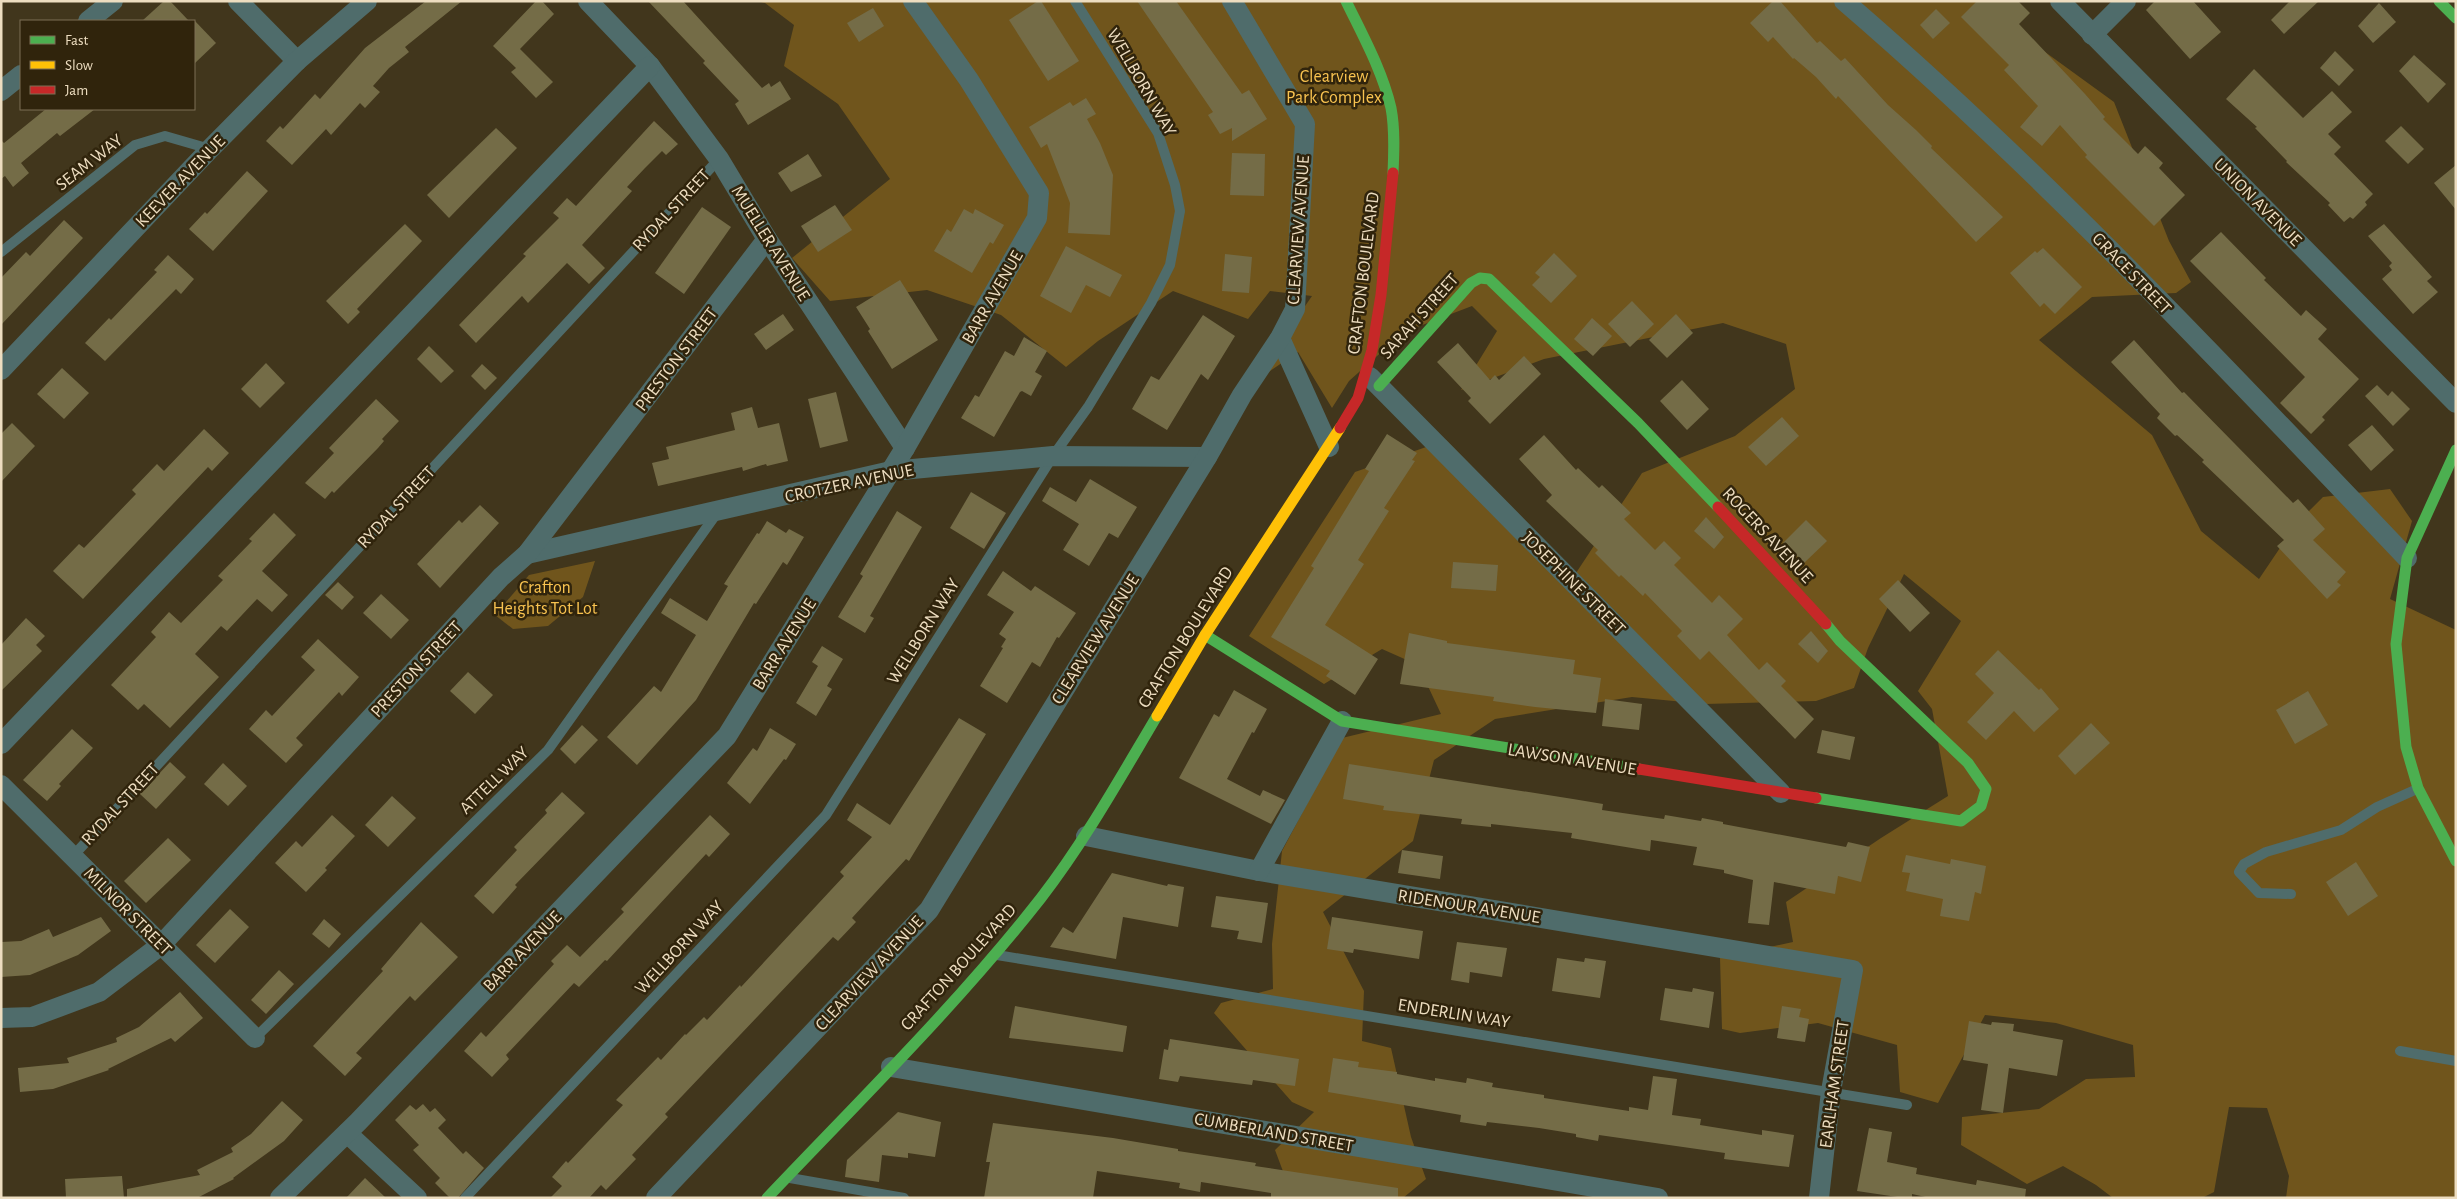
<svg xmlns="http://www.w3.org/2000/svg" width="2457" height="1199" viewBox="0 0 2457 1199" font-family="'Alegreya Sans',sans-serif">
<rect width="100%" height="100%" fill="#41361c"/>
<g fill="#70551c">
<path d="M757,1H1975L2114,102L2169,241L2191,282L2176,293L2092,297L2039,340L2152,435L2201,531L2259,579L2296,524L2323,497L2390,489L2412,521L2390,599L2456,630V1198H2286L2289,1176L2267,1108L2229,1107L2214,1192L2202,1198H2113L2096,1185L2063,1166L2027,1184L1961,1145L1962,1117L2039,1109L2086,1079L2135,1077L2133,1045L2056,1023L1985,1015L1938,1103L1900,1092L1897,1045L1818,1023L1740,1033L1722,1029L1720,958L1793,942L1786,902L1881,838L1948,796L1932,709L1918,691L1961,621L1904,574L1868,648L1854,688L1816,701L1705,704L1632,697L1495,719L1434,760L1413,841L1323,912L1364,991L1362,1041L1391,1048L1411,1137L1426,1179L1403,1198H1293L1275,1150L1314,1112L1292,1102L1214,1013L1221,1003L1273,989L1272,944L1282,851L1342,738L1441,714L1418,665L1382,649L1324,684L1249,636L1355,472L1446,440L1576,573L1642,473L1735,436L1795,389L1786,344L1723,323L1544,359L1461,390L1497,331L1472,306L1404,332L1349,381L1332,408L1298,352L1251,384L1312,296L1270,291L1248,319L1173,291L1098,341L1066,367L1001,315L927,290L830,301L792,258L890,179L838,104L784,66L794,25L765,3Z"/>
<path d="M595,561L583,597L548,626L513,629L495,615L529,575Z"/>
</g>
<g fill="#746c47">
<path d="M164,1H170L189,21H142Z"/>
<path d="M426,1H462L405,47L409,52L389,68L373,86L380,92L365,108L360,103L331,135L326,129L292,165L266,141L280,126L283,129L315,94L320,99L365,48Z"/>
<path d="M536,1H542L554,14L520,49L553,82L536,98L511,72L516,68L493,46Z"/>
<path d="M648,1H683L762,88L769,83L771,87L780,81L791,99L748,125L735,104L739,101L703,63L705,61Z"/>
<path d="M1038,1H1041L1079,61L1048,81L1009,20Z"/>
<path d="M1137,1H1176L1242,94L1249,90L1267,119L1232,141V128L1220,134L1208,115L1213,112Z"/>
<path d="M1773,1H1780L1817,43L1820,41L1841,61L1845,58L1888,105L1916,130L1932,146L1931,148L2003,217L1976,242L1838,96L1836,99L1816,77L1794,58L1793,59L1773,37L1768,42L1750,23Z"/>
<path d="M1977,1H2018L2030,13L2019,24L2085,94L2105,117L2103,119L2138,154L2145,146L2163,163L2159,168L2185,195L2154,226L2085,157L2087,155L2060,125L2042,146L2020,127L2038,106L2004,70L2009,65L1961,17Z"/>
<path d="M2155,1H2193L2221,32L2190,59L2146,10Z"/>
<path d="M2290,1H2319L2284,34L2271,20Z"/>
<path d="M2379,3L2396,22L2373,43L2358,26Z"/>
<path d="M873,8L884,26L859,42L847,23Z"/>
<path d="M1936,9L1950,23L1933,39L1920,25Z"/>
<path d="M194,20L216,43L194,64Z"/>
<path d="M2335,51L2354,70L2339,86L2320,68Z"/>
<path d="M2414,55L2446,84L2428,103L2399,71Z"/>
<path d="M2254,69L2303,118L2332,91L2352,112L2328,134L2341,147L2334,154L2373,194L2365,202L2367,205L2353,219L2350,217L2344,222L2328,205L2330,203L2286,162L2287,161L2255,128L2257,127L2226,99Z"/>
<path d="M1086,98L1096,114L1087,119L1100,143L1113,175L1110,235L1068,233L1070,203L1047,144L1041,148L1029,127L1070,102L1073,106Z"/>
<path d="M46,109H95L60,136L57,133L21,163L29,173L13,187L5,176L1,179V140L4,143Z"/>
<path d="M654,121L678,144L666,155L662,151L645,168L627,187L632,191L582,245L605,268L589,284L567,263L528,303L522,296L476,343L459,325L526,256L523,254L559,218L553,213L567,198L576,206Z"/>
<path d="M2401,126L2424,149L2408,164L2385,141Z"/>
<path d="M496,128L517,148L449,218L427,195Z"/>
<path d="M1232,153L1265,154L1264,196L1230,195Z"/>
<path d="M808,154L822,176L791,192L778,173Z"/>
<path d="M2456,165V210L2434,183Z"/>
<path d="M247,171L268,191L213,251L189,229L205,212L207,214Z"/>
<path d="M835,205L852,230L818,252L801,226Z"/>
<path d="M702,207L731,227L684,294L655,273Z"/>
<path d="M964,209L973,214L975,209L1004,225L993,244L990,242L972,273L934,251L947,229L951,232Z"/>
<path d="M64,220L83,238L1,325V278L26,252L30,256Z"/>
<path d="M405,224L422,241L357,309L360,312L348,324L326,301Z"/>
<path d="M2384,224L2432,277L2427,281L2438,292L2413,314L2382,279L2392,270L2389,266L2392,263L2368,236Z"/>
<path d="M2221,232L2266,278L2264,280L2301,316L2306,310L2327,329L2318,339L2359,379L2322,417L2325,420L2311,434L2280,403L2305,377L2190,261Z"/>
<path d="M1066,246L1122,275L1110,297L1086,285L1071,313L1040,296Z"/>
<path d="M2043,248L2082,287L2055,314L2044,303L2040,307L2010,273L2035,251L2037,253Z"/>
<path d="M1554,253L1577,276L1551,303L1532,285L1540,277L1535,273Z"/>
<path d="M1225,254L1252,257L1249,293L1222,291Z"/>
<path d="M168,255L194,279L181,294L176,289L105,361L85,343L109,318L111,320L157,272L154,270Z"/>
<path d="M900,280L938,340L892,369L868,331L870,329L856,307Z"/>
<path d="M1632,301L1654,324L1630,347L1608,324Z"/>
<path d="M783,314L794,330L766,350L754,334Z"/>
<path d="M1676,314L1693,333L1667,358L1649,340Z"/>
<path d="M1203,315L1235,336L1208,380L1201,374L1167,430L1132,409L1151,376L1159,380Z"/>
<path d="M1592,318L1612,336L1593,356L1574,339Z"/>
<path d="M1024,337L1047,351L1035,372L1042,376L1031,396L1022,391L1020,392L994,437L961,418L975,395L979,397L1005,351L1014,356Z"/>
<path d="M2134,340L2182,393L2184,392L2293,503L2298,499L2325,529L2313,540L2346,572L2337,582L2341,585L2327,599L2277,546L2284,540L2202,462L2204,460L2177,435L2175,436L2157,418L2160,414L2111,362Z"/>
<path d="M1458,343L1490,380L1495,375L1499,380L1524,356L1541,374L1490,424L1468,401L1471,398L1437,362Z"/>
<path d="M429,346L454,371L441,383L417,359Z"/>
<path d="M266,363L285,383L260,408L241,389Z"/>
<path d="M482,364L497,378L485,390L471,376Z"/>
<path d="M62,368L89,393L64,419L37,394Z"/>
<path d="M1682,380L1709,409L1687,430L1660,401Z"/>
<path d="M2377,385L2388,396L2392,391L2410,409L2393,426L2365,396Z"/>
<path d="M836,392L848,441L820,448L808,399Z"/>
<path d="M376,399L399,421L382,439L384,441L378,448L334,493L332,491L325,499L305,483L334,453L329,448Z"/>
<path d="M752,407L758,428L779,423L788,461L767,466L766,464L743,471L742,467L658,486L652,463L669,459L666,447L735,430L731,413Z"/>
<path d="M1782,417L1799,436L1766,466L1748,447Z"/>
<path d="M12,423L35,446L1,482V434Z"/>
<path d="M2372,425L2394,450L2371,471L2348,445Z"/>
<path d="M204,429L229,453L212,471L208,467L83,599L53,571L79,544L84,548L136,494L132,490L157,464L164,471Z"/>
<path d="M1387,434L1417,453L1412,460L1415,461L1384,508L1389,511L1358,560L1364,564L1325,625L1378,659L1355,695L1326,676L1330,671L1271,637L1314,568L1311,566L1369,471L1365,469Z"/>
<path d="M1544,435L1576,470L1578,468L1599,488L1602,485L1631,513L1624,519L1655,550L1664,541L1681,558L1674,565L1712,603L1719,595L1743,619L1727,635L1759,670L1767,662L1786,681L1781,686L1814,719L1795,739L1709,651L1700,660L1677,636L1682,631L1645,593L1643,596L1621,575L1619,577L1595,553L1598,550L1546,501L1552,495L1519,459Z"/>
<path d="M1090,479L1137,507L1118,538L1109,533L1089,566L1063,550L1079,524L1042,501L1050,487L1076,502Z"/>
<path d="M971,492L1006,513L984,549L950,528Z"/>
<path d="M480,505L499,523L440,588L417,564L459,520L462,523Z"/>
<path d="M897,511L922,527L870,616L874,618L865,633L838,617L863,576L860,574Z"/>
<path d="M274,513L296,535L262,571L288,595L272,612L257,599L227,631L221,626L195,654L219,677L170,728L144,704L138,710L111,685L156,637L151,632L169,612L181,623L223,580L218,576L252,541L249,539Z"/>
<path d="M1706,517L1724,537L1714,549L1694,531Z"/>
<path d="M1806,520L1827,541L1804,563L1783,543Z"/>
<path d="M767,521L786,533L789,529L804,537L787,565L783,562L756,604L754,603L696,700L637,765L607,737L654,686L661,692L696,635L661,613L670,598L707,621L728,586L724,584L757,533L759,534Z"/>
<path d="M1453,562L1498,565L1496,591L1451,588Z"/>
<path d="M1003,571L1031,591L1035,586L1076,613L1059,638L1057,637L1040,667L1032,662L1007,703L980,686L1003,648L1001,647L1006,639L999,634L1014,612L987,595Z"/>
<path d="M1898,580L1930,613L1910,632L1879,599Z"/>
<path d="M338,582L354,597L342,610L325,595Z"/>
<path d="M381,594L409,620L391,639L363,613Z"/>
<path d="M26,618L45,636L36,645L42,651L1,691V645Z"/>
<path d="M1811,631L1828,651L1818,663L1798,644Z"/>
<path d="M1409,633L1447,641V643L1575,660L1573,674L1601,678L1596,713L1535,707L1493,701L1494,697L1400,684Z"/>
<path d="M318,639L359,677L342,696L339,692L296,738L303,745L286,763L249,729L266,710L272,716L315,670L301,657Z"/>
<path d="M822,646L843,659L827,686L832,689L816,716L796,703L818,666L812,662Z"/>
<path d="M1998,650L2039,690L2041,688L2059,709L2034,732L2014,711L1986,740L1967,722L1994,693L1975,674Z"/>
<path d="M468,672L493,695L475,714L450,691Z"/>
<path d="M1234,690L1267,709L1254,733L1252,732L1227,779L1260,796L1263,790L1285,800L1271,824L1179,778L1214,714L1219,717Z"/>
<path d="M2308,691L2328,725L2295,744L2276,710Z"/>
<path d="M1605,699L1642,704L1639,730L1602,726Z"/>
<path d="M959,718L986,734L909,861L906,859L852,918L856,922L838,941L833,937L665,1114L668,1117L632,1155L636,1159L606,1190L601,1185L589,1198H550L562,1186L552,1177L566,1161L568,1163L623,1105L616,1100L658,1057L661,1060L685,1034L686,1035L704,1017L707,1020L740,985L741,987L844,876L840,872L872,837L847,820L857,803L890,825Z"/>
<path d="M2091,723L2110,743L2075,775L2058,756Z"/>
<path d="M582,725L598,740L575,764L560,749Z"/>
<path d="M770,728L796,744L786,760L784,759L750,804L727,783L753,748L757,751Z"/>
<path d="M72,729L93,748L59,784L61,786L47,801L23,780Z"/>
<path d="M1822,730L1855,737L1850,760L1817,753Z"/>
<path d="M170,762L186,777L156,809L140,794Z"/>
<path d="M223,763L247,786L228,806L204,784Z"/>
<path d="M1349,764L1573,799L1603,804L1602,810L1664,819L1665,815L1701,821L1702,818L1723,822V824L1846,847L1848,842L1870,847L1861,882L1838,876L1835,894L1774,882L1769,925L1748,923L1753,880L1724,873V870L1693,865L1697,847L1651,840L1650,851L1571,838L1572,833L1491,824V827L1461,824L1462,819L1383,810L1384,806L1343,799Z"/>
<path d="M562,792L585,813L515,885L517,887L493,914L474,896L517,850L514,847L547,813L545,810Z"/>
<path d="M392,796L416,818L388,847L365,825Z"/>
<path d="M332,815L355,836L325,868L327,870L306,892L275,863L296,841L302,847Z"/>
<path d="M710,815L730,834L709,857L706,854L607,961L605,960L579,987L574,983L506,1055L509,1059L492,1077L464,1051L481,1032L486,1037L554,964L551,961L567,945L580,957L624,912L621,909L639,890Z"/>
<path d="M168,838L191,860L146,903L124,881Z"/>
<path d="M1402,850L1443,856L1440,879L1398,873Z"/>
<path d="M1906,855L1950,864L1951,859L1986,866L1981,894L1975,892L1969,921L1940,916L1943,899L1906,891L1910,873L1902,872Z"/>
<path d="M2356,862L2378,896L2348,916L2326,882Z"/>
<path d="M1112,873L1167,886L1168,884L1184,887L1178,927L1123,917L1116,959L1050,947L1063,927L1073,933Z"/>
<path d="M1216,896L1268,903L1262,943L1237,939L1239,931L1211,927Z"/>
<path d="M230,909L249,927L215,963L196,945Z"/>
<path d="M101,917L111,931L78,955L30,975L1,977V942L21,941L49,929L53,937Z"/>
<path d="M1332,917L1423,931L1419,959L1354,949L1353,953L1327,949Z"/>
<path d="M324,919L341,934L329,948L312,934Z"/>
<path d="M421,922L458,957L415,1001L410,996L356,1053L362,1058L345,1076L313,1046L383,971L381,969Z"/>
<path d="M1457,942L1507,948L1502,977L1470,972L1469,983L1451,980Z"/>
<path d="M1557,958L1584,962L1585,958L1606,961L1600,998L1552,991Z"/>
<path d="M279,970L294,984L266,1014L251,1000Z"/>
<path d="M1665,988L1692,992L1693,988L1714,992L1709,1028L1660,1020Z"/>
<path d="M180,992L203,1018L175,1042L171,1038L108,1069L109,1070L53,1089L20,1092L18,1068L69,1063L67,1058L117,1042L116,1038L139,1027Z"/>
<path d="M1015,1006L1127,1026L1123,1052L1009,1038Z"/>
<path d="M1782,1006L1801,1009L1799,1017L1809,1019L1805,1042L1777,1038Z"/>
<path d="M1969,1021L1991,1025L1992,1022L2014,1024L2013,1031L2063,1040L2057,1076L2009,1068L2003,1113L1981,1110L1988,1064L1963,1060Z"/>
<path d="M1170,1039L1299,1059L1295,1086L1253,1080L1252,1085L1180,1076L1178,1082L1159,1079L1164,1049L1168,1050Z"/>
<path d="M1333,1058L1359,1062L1358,1067L1397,1072V1074L1435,1081V1078L1466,1083L1467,1078L1493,1083L1492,1087L1544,1095V1098L1629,1111V1107L1648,1110L1653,1076L1677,1079L1672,1115L1701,1119L1700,1125L1762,1135V1130L1794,1135L1789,1167L1724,1159L1725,1153L1599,1135L1598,1141L1576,1137V1134L1539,1128L1487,1122L1486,1126L1460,1122L1461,1115L1328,1092Z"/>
<path d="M282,1101L303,1120L284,1141L233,1178L234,1179L197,1198H127V1189L200,1175L197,1170L233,1152L231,1148L251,1134Z"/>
<path d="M423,1104L430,1112L435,1108L446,1120L438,1128L463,1154L466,1151L484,1168L458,1198H450L435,1183L440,1178L413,1150L419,1145L395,1120L410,1105L416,1110Z"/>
<path d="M898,1112L941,1122L935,1157L908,1153V1158L882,1155L879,1182L845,1177L847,1160Z"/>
<path d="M993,1123L1113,1138L1178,1149V1151L1256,1163L1255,1166L1398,1188V1198H1271V1193L1201,1182L1200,1192L1179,1188L1180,1183L1097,1171L1093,1198H984L990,1162H986Z"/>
<path d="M1869,1128L1892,1132L1887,1162L1917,1168L1916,1174L1976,1185L1977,1180L2026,1189L2025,1198H1930L1912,1194V1198H1904L1857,1191Z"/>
<path d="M122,1176L124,1198H66L65,1179Z"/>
<path d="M365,1178L386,1198H346Z"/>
</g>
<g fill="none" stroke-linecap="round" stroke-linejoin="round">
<g stroke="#4f6c6b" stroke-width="10">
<path d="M1,252L135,145L165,136L210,149"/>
<path d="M73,856L719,159"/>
<path d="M2291,894L2259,893L2239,872L2244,864L2266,852L2341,830L2377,807L2417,789"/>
<path d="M997,955L1907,1105"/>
<path d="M255,1038L548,750L717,513"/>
<path d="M2400,1051L2456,1061"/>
<path d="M790,1178L904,1198"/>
<path d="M465,1198L826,815L1053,456L1088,407L1151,303L1170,265L1180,211L1175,185L1158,133L1075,1"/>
</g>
<g stroke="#4f6c6b" stroke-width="20">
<path d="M238,1L297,61"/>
<path d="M588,1L650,66L719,159L767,239L905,448"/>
<path d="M1844,1C2044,173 2225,367 2407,558"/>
<path d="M2060,1L2456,403"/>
<path d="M88,21L113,1"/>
<path d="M2092,35L2126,1"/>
<path d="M1,91L21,75"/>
<path d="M1280,338L1329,447"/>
<path d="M1,370L210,149L297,61L367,1"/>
<path d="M1370,377L1781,793"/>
<path d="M527,554L891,471L1053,456L1207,457"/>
<path d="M1,744L650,66"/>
<path d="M1,785L255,1038"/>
<path d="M1086,836L1259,871L1853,970L1831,1091L1819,1198"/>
<path d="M1259,871L1342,721"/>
<path d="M1,1018L32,1017L99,992L161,945L501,577L527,554L767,239"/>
<path d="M891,1067L1658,1198"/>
<path d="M347,1133L417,1198"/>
<path d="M280,1198L358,1122L727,736L905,448L1037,218L1039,193L969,80L913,1"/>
<path d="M656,1198L929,910L1207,457L1242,395L1280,338L1295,309L1305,124L1232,1"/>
</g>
<g stroke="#4caf50" stroke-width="11">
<path d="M1346,1C1363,36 1382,70 1391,108C1395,129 1394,152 1393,173"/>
<path d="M2439,1L2456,18"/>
<path d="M1379,386L1471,283L1480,278L1489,279L1638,423L1718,507"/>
<path d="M2456,450L2407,558L2396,644L2406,747L2418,788L2456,861"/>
<path d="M1205,635L1342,721L1639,769"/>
<path d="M1816,798L1961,821L1981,806L1986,789L1968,763L1840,641L1826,624"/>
<path d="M767,1198C860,1100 957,1005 1041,898C1085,841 1120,778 1157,716"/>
</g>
<path stroke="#ffc107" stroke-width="11" d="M1157,716L1205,635L1340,428"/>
<g stroke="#c62828" stroke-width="11">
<path d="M1340,428L1358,398L1372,350L1381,295L1393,173"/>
<path d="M1718,507L1826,624"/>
<path d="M1639,769L1816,798"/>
</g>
</g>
<g text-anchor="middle" stroke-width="5" stroke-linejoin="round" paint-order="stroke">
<g font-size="18" fill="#f9c350" stroke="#30240c">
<text x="1334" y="82">Clearview<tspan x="1334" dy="21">Park Complex</tspan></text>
<text x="545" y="593">Crafton<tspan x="545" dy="21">Heights Tot Lot</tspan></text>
</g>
<g font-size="18" fill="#edddc0" stroke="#30240c">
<text transform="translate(1142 82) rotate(60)" y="6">WELLBORN WAY</text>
<text transform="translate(89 162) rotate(-38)" y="6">SEAM WAY</text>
<text transform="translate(180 181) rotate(-46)" y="6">KEEVER AVENUE</text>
<text transform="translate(2258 202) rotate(45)" y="6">UNION AVENUE</text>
<text transform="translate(671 210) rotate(-47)" y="6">RYDAL STREET</text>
<text transform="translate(1298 230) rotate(-86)" y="6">CLEARVIEW AVENUE</text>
<text transform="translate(771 243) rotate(58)" y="6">MUELLER AVENUE</text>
<text transform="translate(1363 273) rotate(-83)" y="6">CRAFTON BOULEVARD</text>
<text transform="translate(2132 273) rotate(46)" y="6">GRACE STREET</text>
<text transform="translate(992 297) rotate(-60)" y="6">BARR AVENUE</text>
<text transform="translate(1419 316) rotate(-48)" y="6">SARAH STREET</text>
<text transform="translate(676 359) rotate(-53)" y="6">PRESTON STREET</text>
<text transform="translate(849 483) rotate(-12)" y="6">CROTZER AVENUE</text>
<text transform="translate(396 507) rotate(-47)" y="6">RYDAL STREET</text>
<text transform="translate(1768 535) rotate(47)" y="6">ROGERS AVENUE</text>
<text transform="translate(1574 583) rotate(45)" y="6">JOSEPHINE STREET</text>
<text transform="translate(923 631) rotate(-58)" y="6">WELLBORN WAY</text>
<text transform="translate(1185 637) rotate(-58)" y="6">CRAFTON BOULEVARD</text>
<text transform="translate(1095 639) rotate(-58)" y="6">CLEARVIEW AVENUE</text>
<text transform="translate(784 644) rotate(-58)" y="6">BARR AVENUE</text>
<text transform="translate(416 669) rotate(-47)" y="6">PRESTON STREET</text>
<text transform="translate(1572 759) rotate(9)" y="6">LAWSON AVENUE</text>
<text transform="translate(494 780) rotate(-44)" y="6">ATTELL WAY</text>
<text transform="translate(120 804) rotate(-47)" y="6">RYDAL STREET</text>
<text transform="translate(1469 906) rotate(9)" y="6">RIDENOUR AVENUE</text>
<text transform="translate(128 911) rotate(45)" y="6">MILNOR STREET</text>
<text transform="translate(679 947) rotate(-47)" y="6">WELLBORN WAY</text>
<text transform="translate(522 951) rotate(-46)" y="6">BARR AVENUE</text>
<text transform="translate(958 967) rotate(-48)" y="6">CRAFTON BOULEVARD</text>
<text transform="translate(869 973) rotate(-47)" y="6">CLEARVIEW AVENUE</text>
<text transform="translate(1454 1013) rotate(9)" y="6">ENDERLIN WAY</text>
<text transform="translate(1834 1084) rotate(-82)" y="6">EARLHAM STREET</text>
<text transform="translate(1274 1132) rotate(10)" y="6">CUMBERLAND STREET</text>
</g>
</g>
<rect width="2457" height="1199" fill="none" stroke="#edddc0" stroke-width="5"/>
<rect x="20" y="20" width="175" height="90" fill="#30240c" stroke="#7c6e54"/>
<rect x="30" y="36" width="25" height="8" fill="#4caf50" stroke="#7c6e54"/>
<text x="65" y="45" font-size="15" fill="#edddc0">Fast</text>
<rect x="30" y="61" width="25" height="8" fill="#ffc107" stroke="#7c6e54"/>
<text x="65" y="70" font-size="15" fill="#edddc0">Slow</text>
<rect x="30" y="86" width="25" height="8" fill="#c62828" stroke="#7c6e54"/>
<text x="65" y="95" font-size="15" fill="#edddc0">Jam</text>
</svg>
